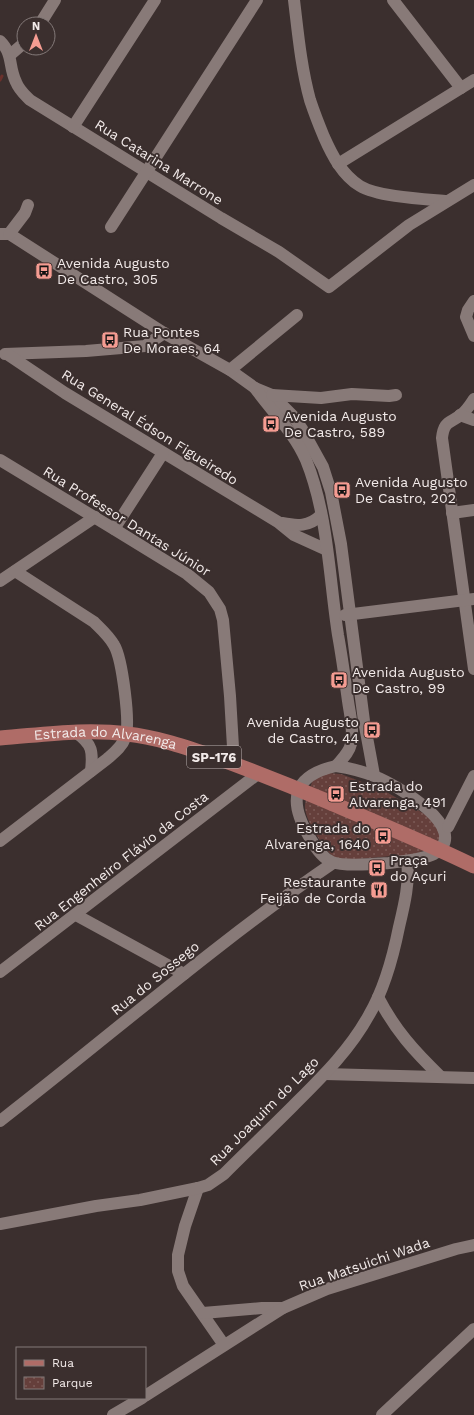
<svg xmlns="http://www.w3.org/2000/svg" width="474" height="1415" viewBox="0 0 474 1415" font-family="'Work Sans',sans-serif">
<defs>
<pattern id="park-dots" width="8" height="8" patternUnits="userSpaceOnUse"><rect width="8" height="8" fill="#653f3b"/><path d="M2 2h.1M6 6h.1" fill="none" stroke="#7c5b57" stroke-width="1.8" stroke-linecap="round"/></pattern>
</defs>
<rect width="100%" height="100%" fill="#3b2f2e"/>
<path fill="url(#park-dots)" d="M329,773L341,774L383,790L435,820L443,835L437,843L411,857L392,856L337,861C325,849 307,825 305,808C304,802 311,786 313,779Z"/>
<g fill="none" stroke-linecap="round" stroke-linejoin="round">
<path stroke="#6b312c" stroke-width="3" d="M0,80L2,76"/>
<g stroke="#887a78" stroke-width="12">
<path d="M294,0C298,33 301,67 310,100C314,112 319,125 324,137C332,155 342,175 360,186C378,197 424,199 447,201"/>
<path d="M393,0L461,88"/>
<path d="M40,24L55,0"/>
<path d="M0,41C14,55 8,66 16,82C19,90 24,94 30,100L221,218L279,252L329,287L409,225L474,185"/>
<path d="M10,55L24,43"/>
<path d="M73,127L155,0"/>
<path d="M338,164L474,80"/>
<path d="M111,227L257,0"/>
<path d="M0,234H9L11,235L164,333L230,370L255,388L272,395L293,416L302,429L323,467L331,492L341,544L364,721L374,775"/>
<path d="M9,234L25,213L28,205"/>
<path d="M474,301L468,310L466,317L474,336"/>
<path d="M5,354L86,351L145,346L164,333"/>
<path d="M7,354L65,393L278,522L294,535L327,550"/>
<path d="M230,370L297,315"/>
<path d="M255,388C272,412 294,432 306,460C328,514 329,577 338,635C342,657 345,679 348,701C350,715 354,730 351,744C349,753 342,759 336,766"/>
<path d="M272,395L321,398L352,394L389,396L396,395"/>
<path d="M474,399C470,405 467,410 462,414C450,424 444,420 442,438L474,669"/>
<path d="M460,415L474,420"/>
<path d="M0,460L114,529L187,574L209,592L220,609L223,620L230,696L234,764"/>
<path d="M452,513L474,510"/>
<path d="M282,523C297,526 309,527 321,515"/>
<path d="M114,529L163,453"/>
<path d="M0,581L95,517"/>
<path d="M345,615L474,599"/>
<path d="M75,732C93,744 93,752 91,771"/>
<path d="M336,766C349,768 362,771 374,776C395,784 474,829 434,854C421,860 403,861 389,863C375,864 344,867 332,862C322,858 315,847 310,838C288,802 291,776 336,766Z"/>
<path d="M448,827L474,776"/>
<path d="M0,841L107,759C114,753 122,747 125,738C131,725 122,658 114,645C109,636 101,629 94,622L15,571"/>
<path d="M76,915L184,974"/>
<path d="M0,972L259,773"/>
<path d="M378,997C395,1030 414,1051 441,1077"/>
<path d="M325,1074L474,1078"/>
<path d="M0,1121C111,1035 217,942 333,863"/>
<path d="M198,1188L185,1226L178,1255V1271L183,1286L224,1345"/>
<path d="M0,1224L96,1206L140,1200L198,1188L208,1185L224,1174C247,1151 270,1129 293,1106C321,1078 350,1050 369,1015C385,988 393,957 399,927C404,906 410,882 407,861"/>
<path d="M203,1313L262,1308H283"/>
<path d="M145,1396L283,1308L327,1289L456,1249L474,1245"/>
<path d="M113,1415L142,1398"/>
<path d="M382,1415L474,1329"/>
</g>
<path stroke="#af6c67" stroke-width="15" id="s1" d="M0,738C41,735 86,728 127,734C155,737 182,746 209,755C248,769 286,784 324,800C375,822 425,842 474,866"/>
</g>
<defs>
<symbol id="bus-square" viewBox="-11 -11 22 22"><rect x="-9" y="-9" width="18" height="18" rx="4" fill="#f59c92" stroke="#3b2f2e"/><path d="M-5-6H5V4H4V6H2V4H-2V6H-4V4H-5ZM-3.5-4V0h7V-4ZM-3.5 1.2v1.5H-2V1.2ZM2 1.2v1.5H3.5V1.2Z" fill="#111"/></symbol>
<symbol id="restaurant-square" viewBox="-11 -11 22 22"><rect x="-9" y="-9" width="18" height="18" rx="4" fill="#f59c92" stroke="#3b2f2e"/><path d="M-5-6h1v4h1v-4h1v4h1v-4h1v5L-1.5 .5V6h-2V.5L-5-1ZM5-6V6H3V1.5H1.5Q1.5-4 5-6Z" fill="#111"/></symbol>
</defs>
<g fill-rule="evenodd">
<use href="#bus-square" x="34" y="261" width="20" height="20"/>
<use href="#bus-square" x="100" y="330" width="20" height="20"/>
<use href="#bus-square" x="261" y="414" width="20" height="20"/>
<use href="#bus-square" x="332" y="480" width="20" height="20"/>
<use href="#bus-square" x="329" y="670" width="20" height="20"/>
<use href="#bus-square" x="362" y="720" width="20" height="20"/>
<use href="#bus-square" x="326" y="784" width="20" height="20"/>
<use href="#bus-square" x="373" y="826" width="20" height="20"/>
<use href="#bus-square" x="367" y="858" width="20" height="20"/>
<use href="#restaurant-square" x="369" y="880" width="20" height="20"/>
</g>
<g text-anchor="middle" stroke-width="4" stroke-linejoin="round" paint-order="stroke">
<rect fill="#3b2f2e" stroke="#bbb2b1" stroke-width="1" x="187" y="746" width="54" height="22" rx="3"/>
<g font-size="13" font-weight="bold" fill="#f2eae9">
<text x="214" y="762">SP-176</text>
</g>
<g font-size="14" fill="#f2eae9" stroke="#3b2f2e">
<text transform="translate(159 162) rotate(32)" y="5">Rua Catarina Marrone</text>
<text transform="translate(150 427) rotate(32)" y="5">Rua General Édson Figueiredo</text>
<text transform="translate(127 521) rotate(32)" y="5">Rua Professor Dantas Júnior</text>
<text dy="5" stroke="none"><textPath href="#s1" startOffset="106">Estrada do Alvarenga</textPath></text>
<text transform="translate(121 861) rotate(-38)" y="5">Rua Engenheiro Flávio da Costa</text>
<text transform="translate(155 978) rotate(-39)" y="5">Rua do Sossego</text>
<text transform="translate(264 1111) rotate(-45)" y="5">Rua Joaquim do Lago</text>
<text transform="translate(364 1264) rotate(-19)" y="5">Rua Matsuichi Wada</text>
</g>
<g font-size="14" fill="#f2eae9" stroke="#3b2f2e" text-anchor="start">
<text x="57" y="268">Avenida Augusto<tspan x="57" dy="16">De Castro, 305</tspan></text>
<text x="123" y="337">Rua Pontes<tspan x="123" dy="16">De Moraes, 64</tspan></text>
<text x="284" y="421">Avenida Augusto<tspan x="284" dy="16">De Castro, 589</tspan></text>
<text x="355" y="487">Avenida Augusto<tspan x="355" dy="16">De Castro, 202</tspan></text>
<text x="352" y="677">Avenida Augusto<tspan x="352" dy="16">De Castro, 99</tspan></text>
<text x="359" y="727" text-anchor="end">Avenida Augusto<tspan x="359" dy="16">de Castro, 44</tspan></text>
<text x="349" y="791">Estrada do<tspan x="349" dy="16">Alvarenga, 491</tspan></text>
<text x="370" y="833" text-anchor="end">Estrada do<tspan x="370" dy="16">Alvarenga, 1640</tspan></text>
<text x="390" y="865">Praça<tspan x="390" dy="16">do Açuri</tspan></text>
<text x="366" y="887" text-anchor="end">Restaurante<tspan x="366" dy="16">Feijão de Corda</tspan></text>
</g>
</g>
<rect x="16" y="1347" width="130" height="52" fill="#3b2f2e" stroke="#847a79"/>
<rect x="24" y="1360" width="20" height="6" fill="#af6c67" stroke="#847a79"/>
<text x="52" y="1367" font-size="12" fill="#f2eae9">Rua</text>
<rect x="24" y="1377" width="20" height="12" fill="url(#park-dots)" stroke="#847a79"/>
<text x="52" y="1387" font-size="12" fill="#f2eae9">Parque</text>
<g transform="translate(36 36)"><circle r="19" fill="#3b2f2e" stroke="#847a79"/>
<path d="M0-3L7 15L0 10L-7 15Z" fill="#f59c92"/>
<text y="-6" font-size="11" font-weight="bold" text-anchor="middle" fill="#f2eae9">N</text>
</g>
</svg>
